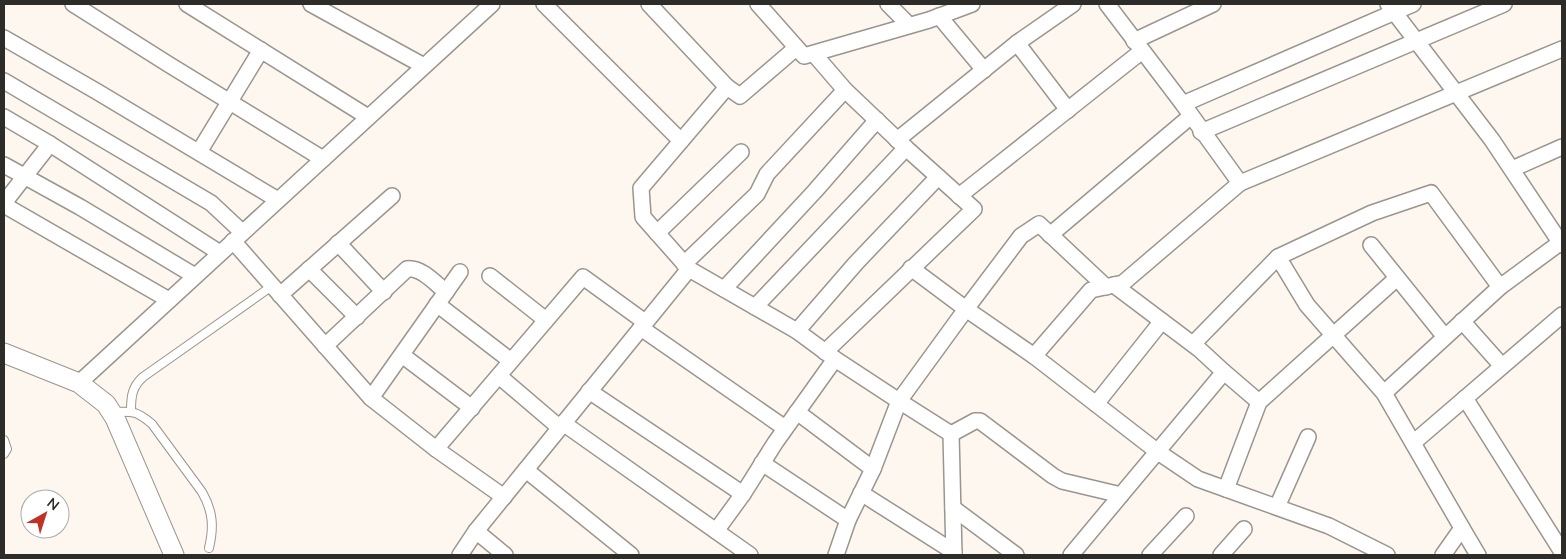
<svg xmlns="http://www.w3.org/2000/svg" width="1566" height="559" viewBox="0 0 1566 559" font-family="Mulish,sans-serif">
<rect width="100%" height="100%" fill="#fdf7f0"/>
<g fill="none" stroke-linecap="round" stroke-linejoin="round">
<defs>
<g id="service">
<path d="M131,411C131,396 132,387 143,377L272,286"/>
<path d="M114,412C132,411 137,411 152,424L202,492C213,511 214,527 209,548"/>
<path d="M4,440L7,449L4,454"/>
</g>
<g id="minor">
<path d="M73,4L168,64L323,159"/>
<path d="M187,4L368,117"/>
<path d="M311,4L424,66"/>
<path d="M544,4L681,141"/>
<path d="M649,4L727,87L641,188L643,217L689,269L797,331L835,359L899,401L873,469"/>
<path d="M758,4L804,56L929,20L972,4"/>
<path d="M888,4L909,25"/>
<path d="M1388,4L1492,140L1562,245"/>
<path d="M939,16L984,70"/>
<path d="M4,38L96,91L278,200"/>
<path d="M1134,41L1213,4"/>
<path d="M1017,43L1068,110"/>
<path d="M4,81L211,203L242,232"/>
<path d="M727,87L740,96L796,48"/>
<path d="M1183,104L1413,4"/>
<path d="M4,117L50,144L4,203"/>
<path d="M1201,132L1504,4"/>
<path d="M897,140L1017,43L1073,4"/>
<path d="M50,144L220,253"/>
<path d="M199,152L261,50"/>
<path d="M4,165L80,207L195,276"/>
<path d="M1512,169L1562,147"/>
<path d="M1240,183L1562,49"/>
<path d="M959,196L1142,51"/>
<path d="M4,205L169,300"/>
<path d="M657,233L741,152"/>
<path d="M1050,235L1191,116"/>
<path d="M233,241L371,398L436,449"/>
<path d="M338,243L384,292"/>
<path d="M1371,245L1445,337"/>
<path d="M1278,257L1372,213L1431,193L1500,287L1561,242"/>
<path d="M684,264L757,194L767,174L845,90L814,54"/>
<path d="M911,268L966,309L1021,236L1039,224L1106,287"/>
<path d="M309,269L357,317"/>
<path d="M490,276L546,320"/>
<path d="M724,289L815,191L877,120"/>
<path d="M280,295L392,196"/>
<path d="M437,304L511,361"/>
<path d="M755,307L906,148"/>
<path d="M1462,321L1502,366"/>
<path d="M641,328L785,428"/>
<path d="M797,331L856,263L938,177"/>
<path d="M1193,344L1278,257L1307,305L1384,393L1462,528L1443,555"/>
<path d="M325,346L407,269C421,267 435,283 446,292"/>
<path d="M825,352L974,209L906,148L845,90"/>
<path d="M402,355L472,408"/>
<path d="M1034,356L1158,452L1198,479L1329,526L1387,555"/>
<path d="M1224,372L1259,402"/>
<path d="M499,376L560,428"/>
<path d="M79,383L492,4"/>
<path d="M589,391L743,494"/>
<path d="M1384,393L1500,287"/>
<path d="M371,398L460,272"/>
<path d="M1465,398L1562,552"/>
<path d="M1096,404L1162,321"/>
<path d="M797,412L873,469L848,520L836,555"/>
<path d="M563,423L750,555"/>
<path d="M951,434L975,421H980L1053,476L1062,481L1121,495L1224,372L1199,349L1114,285"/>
<path d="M1413,443L1562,315"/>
<path d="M762,463L848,520"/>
<path d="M526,470L631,555"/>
<path d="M1226,489L1259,402L1397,278"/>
<path d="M861,493L954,552"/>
<path d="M504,497L436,449L583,277L645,322"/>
<path d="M1277,507L1308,437"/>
<path d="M953,508L1016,555"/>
<path d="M1462,528L1478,555"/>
<path d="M476,531L505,555"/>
<path d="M716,531L743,494L775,443L835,359"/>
<path d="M460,555L476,531L689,269"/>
<path d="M954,555L951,434L899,401L966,309L1034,356L1091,290L1123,283L1240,183L1183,104L1107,4"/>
<path d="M1071,555L1121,495"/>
<path d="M1150,555L1186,516"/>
<path d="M1221,555L1244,529"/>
</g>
<path id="tertiary" d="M4,353L79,383L106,404L115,418L174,555"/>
</defs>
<use href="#service" stroke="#9a958e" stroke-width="10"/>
<use href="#minor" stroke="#9a958e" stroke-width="18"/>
<use href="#tertiary" stroke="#9a958e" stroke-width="21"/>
<use href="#service" stroke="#fff" stroke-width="8"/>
<use href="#minor" stroke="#fff" stroke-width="15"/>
<use href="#tertiary" stroke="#fff" stroke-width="19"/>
</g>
<rect width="1566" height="559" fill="none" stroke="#2e2c29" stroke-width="10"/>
<g transform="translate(45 514) rotate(39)"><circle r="24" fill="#ffffff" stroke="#ababa9"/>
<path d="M0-4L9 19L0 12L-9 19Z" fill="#c03226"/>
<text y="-8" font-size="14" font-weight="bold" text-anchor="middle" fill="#2e2c29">N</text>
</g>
</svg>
